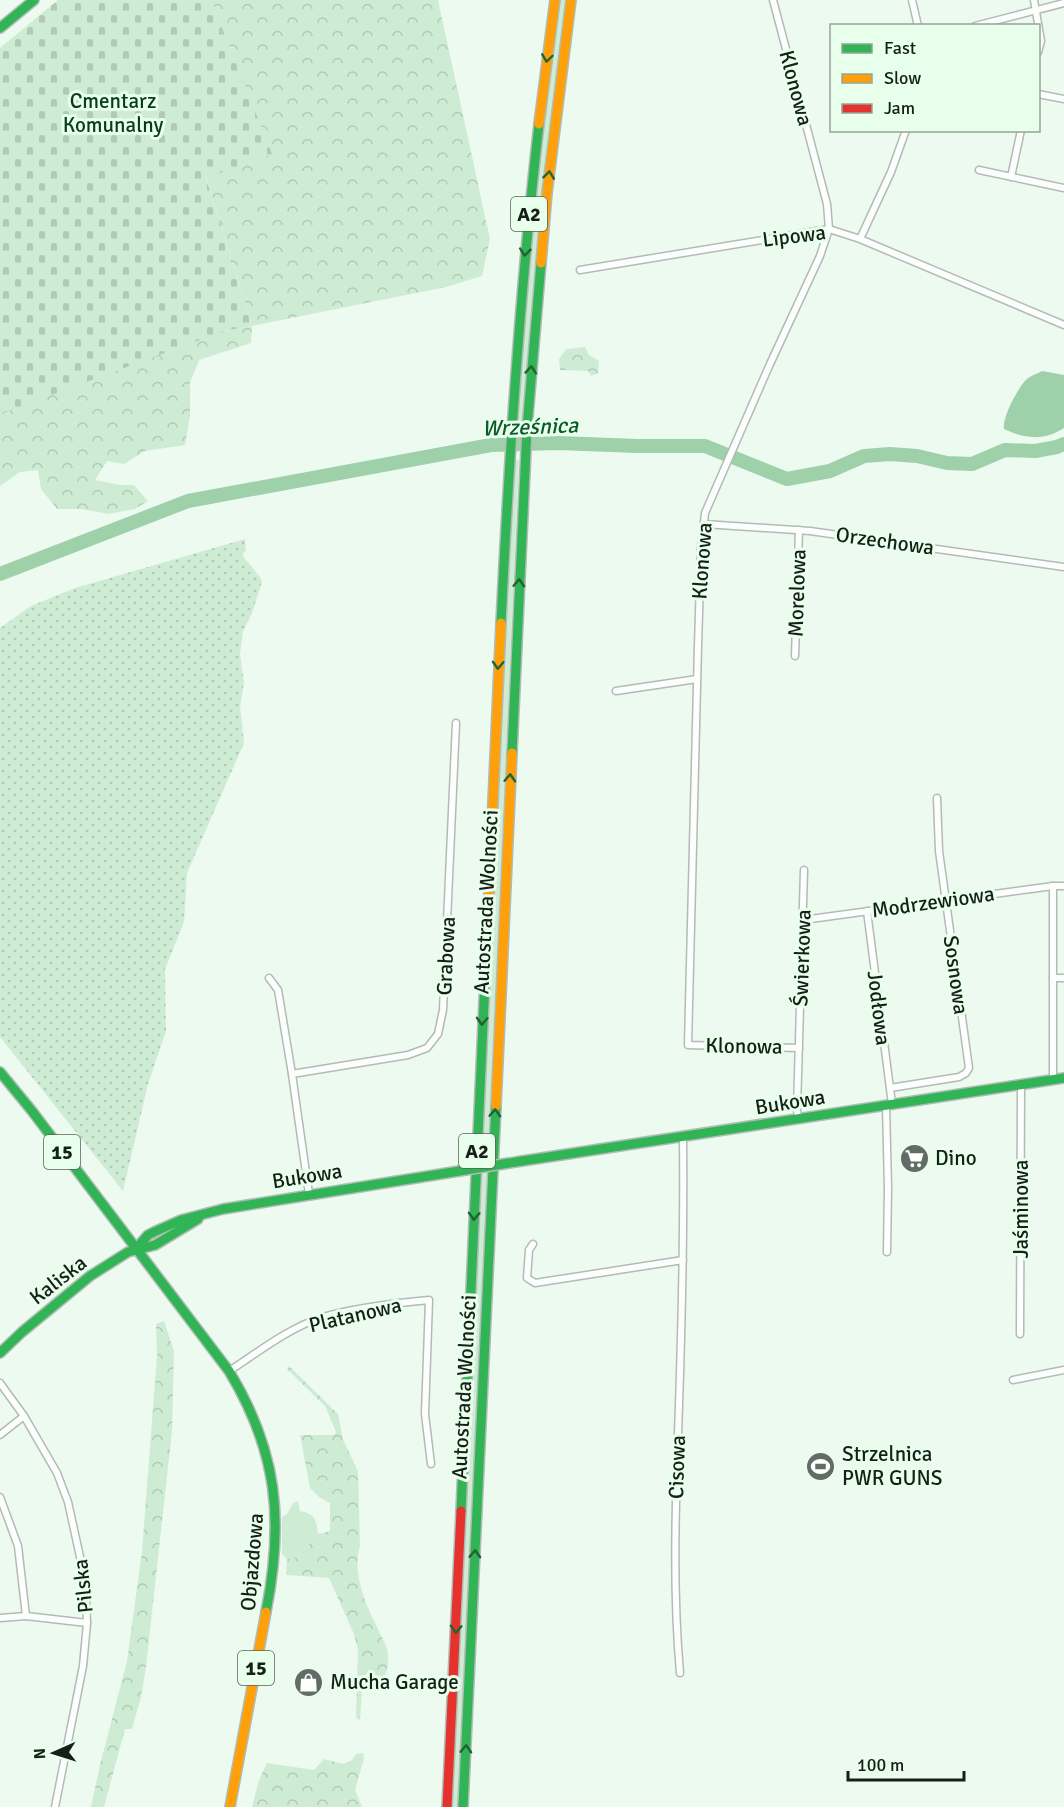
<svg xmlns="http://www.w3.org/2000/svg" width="1064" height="1807" viewBox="0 0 1064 1807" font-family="Signika,sans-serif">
<defs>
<pattern id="forest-crowns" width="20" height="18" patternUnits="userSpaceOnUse" patternTransform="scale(1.5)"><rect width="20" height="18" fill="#ceecd4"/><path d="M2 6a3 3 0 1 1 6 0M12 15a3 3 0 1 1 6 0" fill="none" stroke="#b0cab5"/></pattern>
<pattern id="cemetery-stones" width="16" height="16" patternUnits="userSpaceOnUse" patternTransform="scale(1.5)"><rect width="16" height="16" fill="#ceecd4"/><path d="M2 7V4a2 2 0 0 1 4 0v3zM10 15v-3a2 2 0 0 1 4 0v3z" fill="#b0cab5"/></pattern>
<pattern id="park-dots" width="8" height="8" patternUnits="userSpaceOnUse" patternTransform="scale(1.5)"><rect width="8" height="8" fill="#ceecd4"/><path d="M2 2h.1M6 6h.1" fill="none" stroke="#b0cab5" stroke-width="1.8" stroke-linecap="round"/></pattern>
</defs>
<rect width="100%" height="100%" fill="#edfaf0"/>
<g fill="#ceecd4">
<path d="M559,0H567C547,142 533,284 522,427L516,428L531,227Z"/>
<path d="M514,460H519L488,1161L481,1162Z"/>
<path d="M487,1173L459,1807H452L481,1174Z"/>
<path d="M298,1501L300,1511C316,1514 316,1520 318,1534L297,1557L287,1559L282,1554V1517L287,1514L293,1503Z"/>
</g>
<g fill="url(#forest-crowns)">
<path d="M211,0H438L490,239L482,276L446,287L252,326L251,343L199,360L190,383V416L185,445L145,451L124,464L107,461L95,480L120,485H134L148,501L135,509L109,514L81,509H57L41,489L38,470L20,472L0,486V350L224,331L252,326L206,177L271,154Z"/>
<path d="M585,347L589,355L599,361L598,373L591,376L588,371L560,370L559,359L566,349Z"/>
<path d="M164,1321L174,1351L172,1431L146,1667L141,1697L132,1729H125L104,1807H91L100,1765L127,1661L142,1551L157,1356L156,1324Z"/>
<path d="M289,1366L338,1414L343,1440L358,1471L360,1546C352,1573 365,1603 377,1627C380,1634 385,1642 387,1649C390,1659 387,1672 383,1681L378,1682L366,1674L363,1676L360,1720L356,1718L358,1649L353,1632L329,1578L286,1575L287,1559L297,1557L318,1534L330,1531V1503L319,1497L310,1488L300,1435H334L336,1432L325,1406L287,1369Z"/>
<path d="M363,1753L364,1758L355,1790L362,1807H252L259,1780L267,1763L314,1770L324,1759L343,1764L352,1760L356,1754Z"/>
</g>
<path fill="url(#cemetery-stones)" d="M58,0H211L272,154L206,178L252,326L224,331L0,414V48Z"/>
<path fill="url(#park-dots)" d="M245,539L246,550L242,555L260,577L262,582L252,613L243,631L240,654L244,683L240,706L244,743L187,873L184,922L165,969L166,1031L148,1084L123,1191L0,1037V628L31,606L75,588Z"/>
<path fill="#9ed0aa" d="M1042,371L1064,375V428C1044,441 1025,439 1004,429C1002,418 1017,390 1025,381C1029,376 1037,374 1042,371Z"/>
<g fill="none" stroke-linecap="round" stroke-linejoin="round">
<path stroke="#9ed0aa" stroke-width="14" d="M0,574L188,501L491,445L558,443L638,446H705L787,479L830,471L864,456L890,454L917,456L947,463L972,464L1005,450L1035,451L1057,447L1064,444"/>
<defs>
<g id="street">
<path d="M773,0L827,204L829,229L820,256L770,364L705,513L701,548L698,646L688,1045L799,1048"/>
<path d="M912,0L918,26"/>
<path d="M1034,0L1041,41L1038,52"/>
<path d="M975,26L1064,3"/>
<path d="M1038,94L1064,99"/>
<path d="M979,170L1064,188"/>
<path d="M1011,177L1021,130"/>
<path d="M860,239L891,172L906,130"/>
<path d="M580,270L829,229L860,239L1064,325"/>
<path d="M704,524L810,531L1064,567"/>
<path d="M795,656L799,530"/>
<path d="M616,691L697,679"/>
<path d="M1053,886V1080"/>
<path d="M867,911L892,1104"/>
<path d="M803,920L1053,886H1064"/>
<path d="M269,978L278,990L292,1074"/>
<path d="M1053,978H1064"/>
<path d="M890,1088L959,1077L966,1073L969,1068L939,851L937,798"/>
<path d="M886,1106L888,1188L887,1252"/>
<path d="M798,1119L797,1109L804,870"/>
<path d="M309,1194L292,1074L408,1055L427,1048L438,1034L443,1010L456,723"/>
<path d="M533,1244L529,1250L527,1278L535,1283L683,1260"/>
<path d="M1020,1334L1021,1084"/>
<path d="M229,1371C257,1353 289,1328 320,1318C352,1308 396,1303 429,1300L425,1414L431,1464"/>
<path d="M1013,1380L1064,1370"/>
<path d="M0,1383L24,1416L57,1473L68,1502L84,1575L86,1598L87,1623L83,1666L55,1807"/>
<path d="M0,1435L24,1416"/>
<path d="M0,1497L18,1546L26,1616"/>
<path d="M0,1618L26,1616L87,1623"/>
<path d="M680,1673C672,1584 676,1494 679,1405C682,1315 684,1226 683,1136"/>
</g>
<g id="fast">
<path d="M0,28L34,0"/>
<path d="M501,623C509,456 520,290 539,124"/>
<path d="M512,753L527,428L541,263"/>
<path d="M0,1072L32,1111L229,1371C278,1452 284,1521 266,1612"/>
<path d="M522,1161L1064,1078"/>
<path d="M136,1249L148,1235L154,1232L181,1220L223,1209L447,1173"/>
<path d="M0,1353L22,1332L90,1276L128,1252L155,1245L198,1219"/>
<path d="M461,1511L488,913"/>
<path d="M463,1807L496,1106"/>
</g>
<g id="slow">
<path d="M539,124L555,0"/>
<path d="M541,263L547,193L571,0"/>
<path d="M488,913L501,623"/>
<path d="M496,1106L512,753"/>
<path d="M230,1807L266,1612"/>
</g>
<path id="jam" d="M447,1807L461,1511"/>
</defs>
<use href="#street" stroke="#b1bcb4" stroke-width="9"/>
<use href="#fast" stroke="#b1bcb4" stroke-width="12"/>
<use href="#slow" stroke="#b1bcb4" stroke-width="12"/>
<use href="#jam" stroke="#b1bcb4" stroke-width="12"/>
<use href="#street" stroke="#fcfefd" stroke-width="6"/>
<use href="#fast" stroke="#30b455" stroke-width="9"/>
<use href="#slow" stroke="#ff9f0a" stroke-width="9"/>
<use href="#jam" stroke="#e5322d" stroke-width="9"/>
<defs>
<path id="fast-bridge" d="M447,1173L522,1161"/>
</defs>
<use href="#fast-bridge" stroke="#b1bcb4" stroke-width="12" stroke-linecap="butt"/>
<use href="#fast-bridge" stroke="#30b455" stroke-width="9"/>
</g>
<defs><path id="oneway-chevron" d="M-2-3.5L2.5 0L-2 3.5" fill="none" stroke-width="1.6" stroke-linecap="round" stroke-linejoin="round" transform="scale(1.5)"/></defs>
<g stroke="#226333">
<use href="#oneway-chevron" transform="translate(547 58) rotate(98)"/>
<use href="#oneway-chevron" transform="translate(549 175) rotate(-83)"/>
<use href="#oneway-chevron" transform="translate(525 252) rotate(96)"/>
<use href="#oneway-chevron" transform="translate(531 370) rotate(-86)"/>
<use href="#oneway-chevron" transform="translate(519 583) rotate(-87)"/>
<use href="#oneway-chevron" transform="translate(498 665) rotate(93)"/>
<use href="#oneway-chevron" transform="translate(510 778) rotate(-87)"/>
<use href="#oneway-chevron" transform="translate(482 1021) rotate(93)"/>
<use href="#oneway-chevron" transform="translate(495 1113) rotate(-87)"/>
<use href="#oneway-chevron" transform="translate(474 1216) rotate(93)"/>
<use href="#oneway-chevron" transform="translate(475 1554) rotate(-88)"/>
<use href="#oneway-chevron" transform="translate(456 1629) rotate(93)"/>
<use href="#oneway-chevron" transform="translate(466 1749) rotate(-87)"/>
</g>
<defs>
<symbol id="supermarket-disc" viewBox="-11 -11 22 22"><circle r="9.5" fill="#616c64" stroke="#e8ffec"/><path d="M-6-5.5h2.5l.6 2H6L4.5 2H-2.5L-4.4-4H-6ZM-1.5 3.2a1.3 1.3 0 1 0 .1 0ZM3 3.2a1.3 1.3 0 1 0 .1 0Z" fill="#fff"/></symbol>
<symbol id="stadium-disc" viewBox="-11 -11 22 22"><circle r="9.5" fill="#616c64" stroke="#e8ffec"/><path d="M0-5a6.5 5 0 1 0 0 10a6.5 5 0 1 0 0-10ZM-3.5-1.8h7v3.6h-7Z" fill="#fff"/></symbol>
<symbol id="shop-disc" viewBox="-11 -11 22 22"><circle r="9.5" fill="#616c64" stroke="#e8ffec"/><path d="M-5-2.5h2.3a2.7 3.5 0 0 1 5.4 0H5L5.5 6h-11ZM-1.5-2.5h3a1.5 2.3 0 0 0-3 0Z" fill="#fff"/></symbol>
</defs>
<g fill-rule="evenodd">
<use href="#supermarket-disc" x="898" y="1142" width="33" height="33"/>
<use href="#stadium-disc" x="804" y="1450" width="33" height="33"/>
<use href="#shop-disc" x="292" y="1666" width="33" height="33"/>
</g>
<g text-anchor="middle" stroke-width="6" stroke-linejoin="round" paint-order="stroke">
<g fill="#e8ffec" stroke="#556358" stroke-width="1.5">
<rect x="511" y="197" width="36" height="34" rx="4.5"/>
<rect x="459" y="1134" width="36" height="34" rx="4.5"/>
<rect x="44" y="1135" width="36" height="34" rx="4.5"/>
<rect x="238" y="1651" width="36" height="34" rx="4.5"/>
</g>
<g font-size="20" font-weight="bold" fill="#162018">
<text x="529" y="221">A2</text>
<text x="477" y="1158">A2</text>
<text x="62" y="1159">15</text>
<text x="256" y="1675">15</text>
</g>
<g font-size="21" fill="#162018" stroke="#e8ffec">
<text transform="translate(796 88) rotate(75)" y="7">Klonowa</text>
<text transform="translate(794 236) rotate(-7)" y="7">Lipowa</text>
<text transform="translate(885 541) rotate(8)" y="7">Orzechowa</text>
<text transform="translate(702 561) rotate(-86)" y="7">Klonowa</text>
<text transform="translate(797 593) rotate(-88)" y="7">Morelowa</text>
<text transform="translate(486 902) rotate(-87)" y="7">Autostrada Wolności</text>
<text transform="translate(933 902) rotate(-8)" y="7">Modrzewiowa</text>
<text transform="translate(446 956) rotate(-87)" y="7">Grabowa</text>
<text transform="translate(802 958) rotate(-88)" y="7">Świerkowa</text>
<text transform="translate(956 975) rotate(82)" y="7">Sosnowa</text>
<text transform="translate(879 1008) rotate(83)" y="7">Jodłowa</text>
<text transform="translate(744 1046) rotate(1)" y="7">Klonowa</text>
<text transform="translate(790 1102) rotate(-9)" y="7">Bukowa</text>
<text transform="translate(307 1176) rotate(-9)" y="7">Bukowa</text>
<text transform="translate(1021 1209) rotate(-90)" y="7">Jaśminowa</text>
<text transform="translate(58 1280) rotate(-38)" y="7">Kaliska</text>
<text transform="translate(355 1315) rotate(-13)" y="7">Platanowa</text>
<text transform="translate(464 1387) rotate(-87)" y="7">Autostrada Wolności</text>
<text transform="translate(677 1467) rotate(-88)" y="7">Cisowa</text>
<text transform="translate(252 1562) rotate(-85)" y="7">Objazdowa</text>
<text transform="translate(83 1586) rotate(-96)" y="7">Pilska</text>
</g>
<g font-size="21" fill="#083c1c" stroke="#e8ffec">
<text x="113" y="108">Cmentarz<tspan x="113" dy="24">Komunalny</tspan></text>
</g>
<g font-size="21" fill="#162018" stroke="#e8ffec" text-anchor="start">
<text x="935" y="1165">Dino</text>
<text x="842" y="1461">Strzelnica<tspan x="842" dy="24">PWR GUNS</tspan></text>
<text x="330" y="1689">Mucha Garage</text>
</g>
<g font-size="22" font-style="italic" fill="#0d5a2b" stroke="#e8ffec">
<text transform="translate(530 426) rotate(-2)" y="8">Wrześnica</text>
</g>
</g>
<rect x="830" y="24" width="210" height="108" fill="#e8ffec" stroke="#94a697" stroke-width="1.5"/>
<rect x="842" y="44" width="30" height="9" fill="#30b455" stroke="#94a697" stroke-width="1.5"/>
<text x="884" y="54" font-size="18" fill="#162018">Fast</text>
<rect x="842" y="74" width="30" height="9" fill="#ff9f0a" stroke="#94a697" stroke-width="1.5"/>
<text x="884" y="84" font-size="18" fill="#162018">Slow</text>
<rect x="842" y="104" width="30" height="9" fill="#e5322d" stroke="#94a697" stroke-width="1.5"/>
<text x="884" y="114" font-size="18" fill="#162018">Jam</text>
<g transform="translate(54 1753) rotate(267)" stroke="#e8ffec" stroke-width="4.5" paint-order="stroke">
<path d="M0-4.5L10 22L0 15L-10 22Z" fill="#162018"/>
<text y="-9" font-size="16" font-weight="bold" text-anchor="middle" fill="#162018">N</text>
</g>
<path d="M848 1771v9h116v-9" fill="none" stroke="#162018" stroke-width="3"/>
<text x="857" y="1771" font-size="18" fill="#162018" stroke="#e8ffec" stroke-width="4.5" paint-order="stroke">100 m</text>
</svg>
